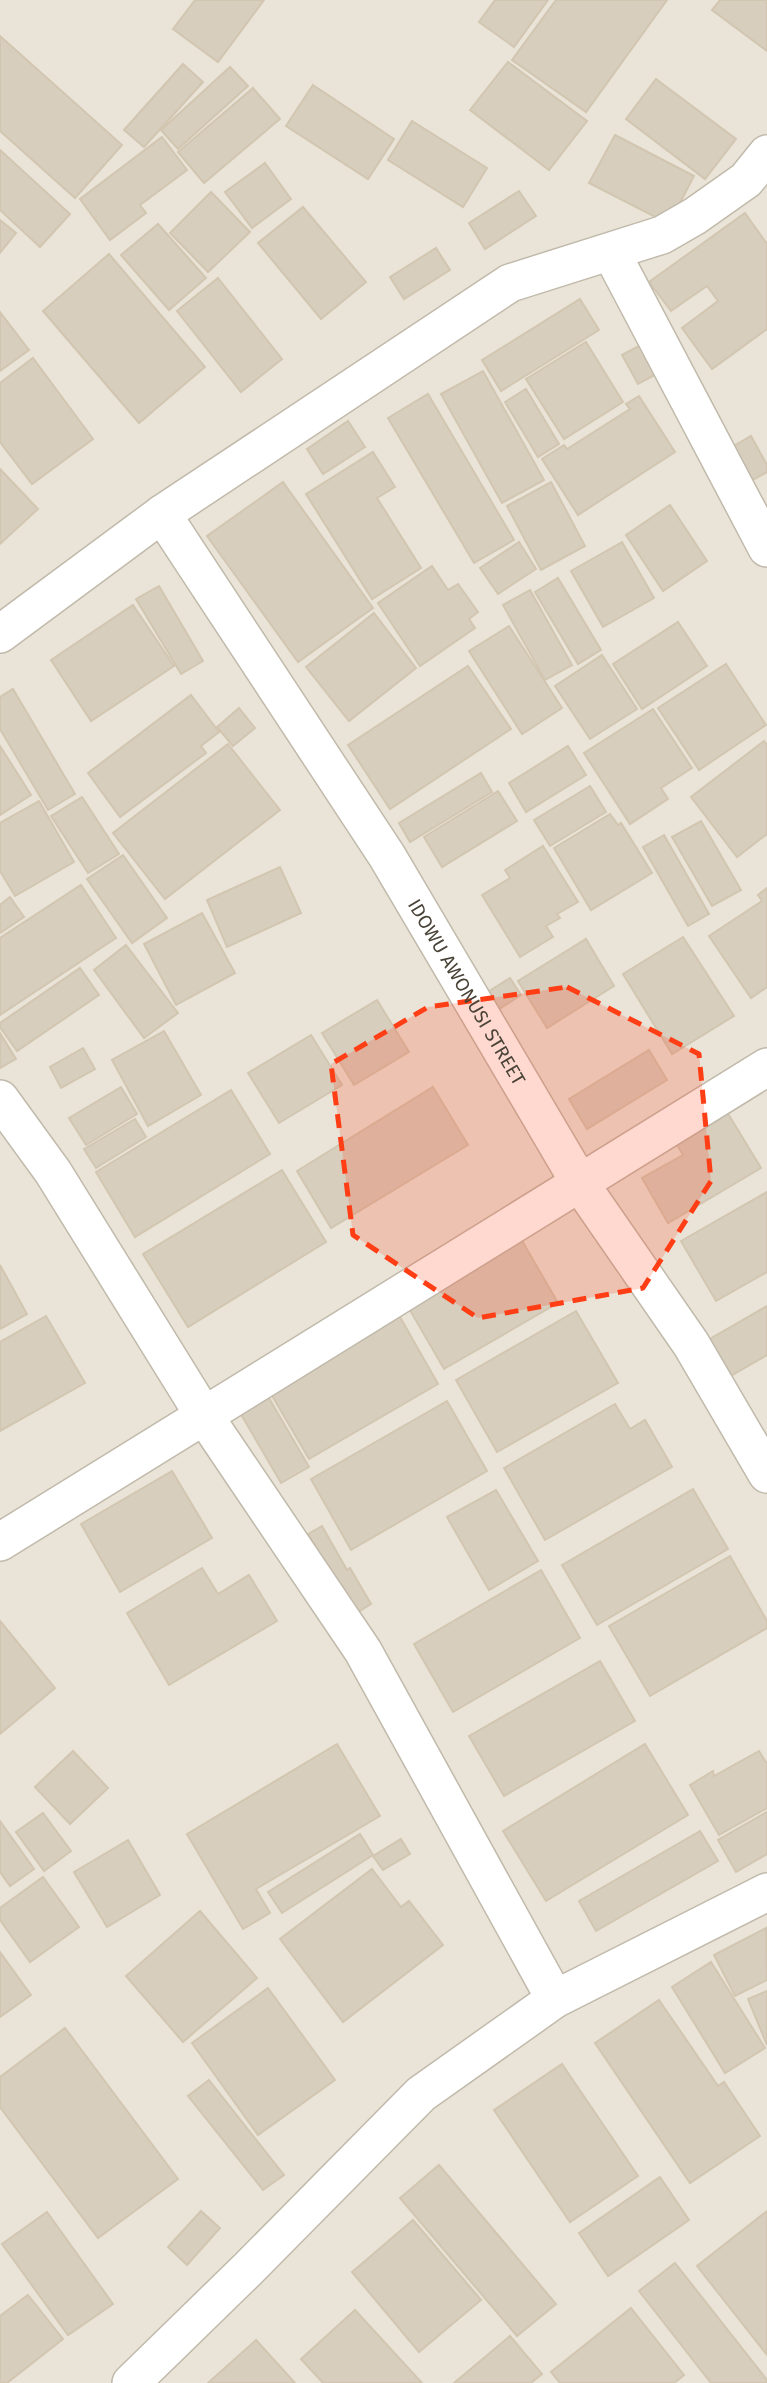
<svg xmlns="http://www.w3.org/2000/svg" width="767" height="2383" viewBox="0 0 767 2383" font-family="'Fira Sans',sans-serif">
<rect width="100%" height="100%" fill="#f5f2e9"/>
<rect fill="#e9e4d7" x="0" y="0" width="767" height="2383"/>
<g fill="#d7cebe" stroke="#d3c6b1" stroke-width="2">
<path d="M195,0H264L218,62L173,29Z"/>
<path d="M495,0H548L514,47L479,22Z"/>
<path d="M556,0H667L586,112L512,60Z"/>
<path d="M720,0H767V51L712,10Z"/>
<path d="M0,36L122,145L75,198L0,131Z"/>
<path d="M508,62L587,121L549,170L470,110Z"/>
<path d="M183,64L203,82L144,147L124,130Z"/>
<path d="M230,67L248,86L178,149L161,130Z"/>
<path d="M656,79L736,139L705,179L626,119Z"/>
<path d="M313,85L394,139L368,179L286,126Z"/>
<path d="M253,88L280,119L204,183L178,152Z"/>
<path d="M412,121L487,168L463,207L388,160Z"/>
<path d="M615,135L694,176L669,224L589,183Z"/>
<path d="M162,137L187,170L140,205L146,213L110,240L80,199Z"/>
<path d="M0,150L70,214L40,247L0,210Z"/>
<path d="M265,163L291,199L252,228L225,192Z"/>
<path d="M519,191L536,216L485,249L469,223Z"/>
<path d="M211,192L250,232L208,272L170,233Z"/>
<path d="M303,207L366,282L321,319L258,243Z"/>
<path d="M745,213L767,244V329L712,369L682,328L718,301L707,286L671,311L649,282Z"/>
<path d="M0,220L16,233L0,253Z"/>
<path d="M158,224L206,278L169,310L121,255Z"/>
<path d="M436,248L450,270L404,299L390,277Z"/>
<path d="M109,254L205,367L139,423L43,311Z"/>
<path d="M218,278L282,359L241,392L177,311Z"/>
<path d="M580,299L599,330L501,391L482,360Z"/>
<path d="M0,312L29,350L0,371Z"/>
<path d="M648,341L664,370L638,384L622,355Z"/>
<path d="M586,342L623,402L564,439L526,379Z"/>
<path d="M33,358L93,439L32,484L0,442V383Z"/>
<path d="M483,371L544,480L502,503L441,394Z"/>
<path d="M526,389L559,444L538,457L505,402Z"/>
<path d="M428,394L514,540L474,563L388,418Z"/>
<path d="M639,396L675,452L578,515L542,459L564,445L567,449L630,409L626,404Z"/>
<path d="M348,421L365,447L323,474L307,449Z"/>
<path d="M751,436L767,465V472L751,481L732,447Z"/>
<path d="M373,452L395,487L377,498L421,568L372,599L306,494Z"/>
<path d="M0,469L38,509L0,544Z"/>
<path d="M283,482L373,608L298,662L207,536Z"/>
<path d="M551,482L585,546L541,570L507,506Z"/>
<path d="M670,505L707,561L663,591L626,535Z"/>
<path d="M519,542L536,569L498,594L480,568Z"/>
<path d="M622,542L654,598L603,627L571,571Z"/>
<path d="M432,566L448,590L458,584L478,612L469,619L475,628L420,666L378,603Z"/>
<path d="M558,578L601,650L578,664L535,592Z"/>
<path d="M159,586L203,661L181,674L136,599Z"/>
<path d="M530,590L572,665L545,680L503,605Z"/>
<path d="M133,605L174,666L91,721L51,660Z"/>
<path d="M374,613L416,668L349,721L306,667Z"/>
<path d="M678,622L707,666L642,709L613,664Z"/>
<path d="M509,626L562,708L522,734L469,651Z"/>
<path d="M602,655L637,709L590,739L555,686Z"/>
<path d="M726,664L766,725L699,770L658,708Z"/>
<path d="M468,666L511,729L390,809L348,745Z"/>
<path d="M13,689L75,794L48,810L0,729V697Z"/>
<path d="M191,695L219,732L201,746L206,753L120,817L88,773Z"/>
<path d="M239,708L255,728L233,746L217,727Z"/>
<path d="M653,709L692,768L661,788L668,799L630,824L584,753Z"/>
<path d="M764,741L767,745V834L737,857L691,797Z"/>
<path d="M228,744L280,810L165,899L113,833Z"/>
<path d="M0,746L31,795L0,815Z"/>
<path d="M568,746L586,775L526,812L509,783Z"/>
<path d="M481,773L492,792L410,842L399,823Z"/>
<path d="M590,786L606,812L550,846L534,820Z"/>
<path d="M498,791L517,821L442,867L424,837Z"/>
<path d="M82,797L119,854L88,873L51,816Z"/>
<path d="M39,801L74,862L15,896L0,871V823Z"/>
<path d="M610,814L618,825L621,823L652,873L591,910L554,848Z"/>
<path d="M701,821L741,890L712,906L672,837Z"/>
<path d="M664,835L709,914L688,926L643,847Z"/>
<path d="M543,846L578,902L557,914L560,918L546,926L553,937L520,957L482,895L510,878L505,870Z"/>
<path d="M123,855L167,918L132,943L87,879Z"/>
<path d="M280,867L301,913L227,947L207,900Z"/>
<path d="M81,885L116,938L0,1015V938Z"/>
<path d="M767,888V987L751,998L709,936L762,901L758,895Z"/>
<path d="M10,897L24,917L0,933V905Z"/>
<path d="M202,913L235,973L176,1005L144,944Z"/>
<path d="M683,937L734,1016L672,1054L623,974Z"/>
<path d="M586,939L614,986L547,1028L518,981Z"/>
<path d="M126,945L178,1013L144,1038L94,970Z"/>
<path d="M80,968L99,995L17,1051L0,1027V1023Z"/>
<path d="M510,978L521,995L496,1011L486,993Z"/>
<path d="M377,1000L409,1052L354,1085L322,1033Z"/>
<path d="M164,1031L201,1095L148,1126L112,1060Z"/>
<path d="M0,1033L16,1059L0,1068Z"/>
<path d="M311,1035L342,1085L279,1123L248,1073Z"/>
<path d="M83,1048L95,1069L61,1088L50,1067Z"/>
<path d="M649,1050L667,1080L587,1129L569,1099Z"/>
<path d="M121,1087L137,1114L86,1145L69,1118Z"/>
<path d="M433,1087L468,1145L331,1228L297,1171Z"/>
<path d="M231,1090L270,1154L135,1237L96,1172Z"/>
<path d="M724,1107L761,1168L668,1223L642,1178L683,1155L673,1138Z"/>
<path d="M135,1119L146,1137L96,1168L84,1149Z"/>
<path d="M282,1170L326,1242L188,1327L143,1254Z"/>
<path d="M767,1192V1272L716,1301L681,1241Z"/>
<path d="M517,1232L558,1303L444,1369L403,1298Z"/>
<path d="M0,1265L27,1314L0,1329Z"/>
<path d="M767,1306V1355L722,1381L701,1344Z"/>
<path d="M576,1311L618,1383L497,1452L456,1380Z"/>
<path d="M46,1316L85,1383L0,1431V1342Z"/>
<path d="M400,1317L438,1384L309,1459L270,1392Z"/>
<path d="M266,1393L309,1467L281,1483L238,1409Z"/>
<path d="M447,1401L487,1471L351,1550L311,1479Z"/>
<path d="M615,1404L630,1429L645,1420L672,1467L545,1540L504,1468Z"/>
<path d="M172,1471L212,1538L120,1592L81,1524Z"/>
<path d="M693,1489L728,1549L597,1625L562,1565Z"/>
<path d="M496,1490L538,1561L489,1590L447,1517Z"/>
<path d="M322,1526L347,1570L350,1568L371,1604L355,1614L308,1534Z"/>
<path d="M730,1556L767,1621V1628L650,1696L609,1626Z"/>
<path d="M202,1568L218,1594L249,1575L277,1621L169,1685L127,1613Z"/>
<path d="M541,1570L580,1638L453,1712L414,1644Z"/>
<path d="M0,1621L55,1688L0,1734Z"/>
<path d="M600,1661L635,1721L504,1796L469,1736Z"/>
<path d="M337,1744L380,1816L256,1889L270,1913L243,1929L187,1834Z"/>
<path d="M645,1744L688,1815L546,1901L503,1831Z"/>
<path d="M73,1751L108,1788L70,1824L35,1787Z"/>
<path d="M759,1751L767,1764V1808L719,1835L690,1785L713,1771L714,1776Z"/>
<path d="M767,1812V1854L736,1872L718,1840Z"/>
<path d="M43,1813L71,1851L44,1871L16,1832Z"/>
<path d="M0,1821L34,1869L10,1886L0,1872Z"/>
<path d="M700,1831L718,1861L596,1931L579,1901Z"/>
<path d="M360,1834L373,1855L282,1913L268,1892Z"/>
<path d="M401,1839L410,1854L383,1870L373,1856Z"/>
<path d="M128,1840L160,1895L107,1927L74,1872Z"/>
<path d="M372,1869L401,1907L409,1901L443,1945L343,2022L280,1939Z"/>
<path d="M43,1877L79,1927L30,1962L0,1920V1908Z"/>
<path d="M200,1911L257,1978L183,2042L126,1976Z"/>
<path d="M766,1928L767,1980L735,1996L714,1955Z"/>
<path d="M0,1952L31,1995L0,2017Z"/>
<path d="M711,1962L765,2048L725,2073L672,1987Z"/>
<path d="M268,1988L335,2080L258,2135L192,2043Z"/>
<path d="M767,1991V2045L748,1999Z"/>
<path d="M659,2000L718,2086L724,2082L760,2136L690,2183L595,2043Z"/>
<path d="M65,2028L178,2179L98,2238L0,2107V2077Z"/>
<path d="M562,2064L638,2176L570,2222L494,2110Z"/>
<path d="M209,2080L284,2175L263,2190L188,2096Z"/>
<path d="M439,2165L556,2304L517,2336L400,2198Z"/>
<path d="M660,2177L689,2220L608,2276L579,2233Z"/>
<path d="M201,2211L220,2228L187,2265L168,2247Z"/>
<path d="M767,2211V2355L697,2266Z"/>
<path d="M47,2212L113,2304L68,2335L2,2244Z"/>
<path d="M413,2220L481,2300L419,2352L352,2272Z"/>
<path d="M675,2263L767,2380V2383H711L639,2291Z"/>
<path d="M28,2295L63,2339L7,2383H0V2316Z"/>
<path d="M631,2308L684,2375L674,2383H560L551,2372Z"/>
<path d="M355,2310L422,2383H323L301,2359Z"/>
<path d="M510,2336L542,2374L531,2383H454Z"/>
<path d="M256,2340L295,2383H208Z"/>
</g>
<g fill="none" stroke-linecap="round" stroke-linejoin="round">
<defs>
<g id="minor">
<path d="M611,252L767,548"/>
<path id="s1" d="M162,514L387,856L581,1185L691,1344L767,1474"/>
<path d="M0,634L162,514L510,283L662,235L695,216L746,180L767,154"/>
<path d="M0,1099L53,1172L203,1414L363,1651L555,1999"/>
<path d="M0,1542C255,1382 512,1227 767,1067"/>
<path d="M131,2383L249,2268L421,2094L555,1999L767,1892"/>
</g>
</defs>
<use href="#minor" stroke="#c1baab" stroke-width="40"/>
<use href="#minor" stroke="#fff" stroke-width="37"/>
</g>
<path fill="#ff3e16" fill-opacity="0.2" stroke="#ff3e16" stroke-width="5" stroke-dasharray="14 9" stroke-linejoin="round" d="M567,987L699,1054L711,1181L643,1288L478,1318L353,1235L331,1064L428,1007Z"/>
<g text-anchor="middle" stroke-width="5" stroke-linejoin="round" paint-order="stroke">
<g font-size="19" fill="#494337" stroke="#fff">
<text dy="7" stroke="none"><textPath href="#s1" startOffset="567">IDOWU AWONUSI STREET</textPath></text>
</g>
</g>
</svg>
